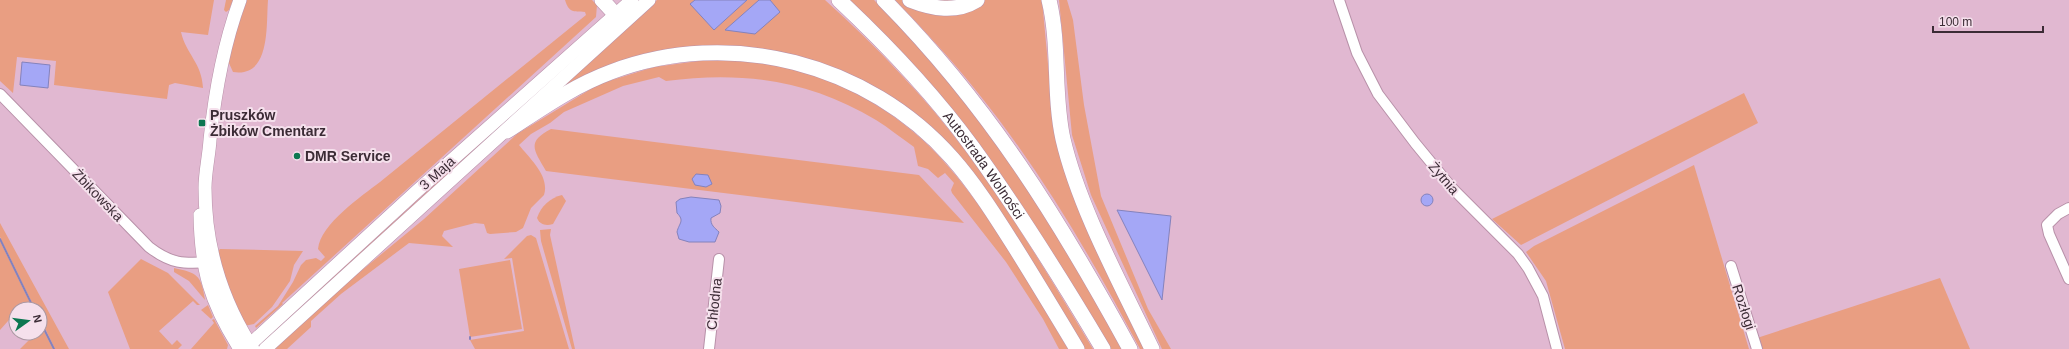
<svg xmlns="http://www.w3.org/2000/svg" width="2069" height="349" viewBox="0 0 2069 349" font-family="Helvetica,sans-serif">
<rect width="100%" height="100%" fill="#e1b8d1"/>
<g fill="#e99e82">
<path d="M0,0H214L208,35L181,32C186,54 202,63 203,88L175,83L169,85L167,99L54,85L56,61L17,57L13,93L0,81Z"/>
<path d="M226,0H233L229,10L226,12L224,10Z"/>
<path d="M247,0H268C266,25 271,78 233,72L228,61L232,44Z"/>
<path d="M565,0H592L597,5L596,17L282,303L283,304L256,328L255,326L278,306L293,282L301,265L306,260L316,258L321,261L325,257L318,249C320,224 362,196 380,182L586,15L585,12C573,11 569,13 565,0Z"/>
<path d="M657,0H695L690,4L714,30L747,0H759L725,30L780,12L770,0H825C876,46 926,98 967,153C1013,215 1053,283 1093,349H1084L968,169L931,127L879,90L828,66L688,48L632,58L597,72L549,98Z"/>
<path d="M847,0H874L936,63L1003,150L1072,254L1124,349H1109L991,162Z"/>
<path d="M895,0H1042L1054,128L1061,159L1082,212L1146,349H1140C1093,260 1041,171 978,93C952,60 924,30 895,0Z"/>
<path d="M1059,0H1067L1073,20L1084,105L1101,196L1148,309L1171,349H1162L1091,195L1072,135Z"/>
<path d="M617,19H619L267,341L265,339Z"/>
<path d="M706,60C718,61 730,60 742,61C814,65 888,102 937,154C989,209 1029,285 1068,349H1059L1043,319L1006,262L952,193L951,190L954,183L945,173L938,178L928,169L918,166L914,147C901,138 889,128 876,120C809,80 743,71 666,81L659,77L623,86L564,112L550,123L531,134L519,145C530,159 550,176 544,195L531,208L523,228L516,232L490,234L487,233L484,224L475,223L444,231L442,236L453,247L409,243L341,294L311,321V327L287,349H274L344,285L424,219L517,134L599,84L654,67Z"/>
<path d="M1744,93L1758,123L1521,245L1492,219Z"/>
<path d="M551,129L919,175L964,223L546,171C534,150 526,142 551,129Z"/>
<path d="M1694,165L1749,349H1565L1546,281L1526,252L1534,246Z"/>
<path d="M562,195L566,201L553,224C546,226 540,225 537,218C541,206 550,198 562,195Z"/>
<path d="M0,223L69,349H55L40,318V309H35L0,237Z"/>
<path d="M551,229L550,235L575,349H572L541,241L540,230Z"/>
<path d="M531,235L536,238L569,349H475L470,340L524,331L512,258L504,259L527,236Z"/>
<path d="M0,241L33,309H16V312L0,330Z"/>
<path d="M220,249L303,251L294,265L290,281L272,307L254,324L244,326L216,254Z"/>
<path d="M141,259L168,273L200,305H197L193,301L159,331L172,345L177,340L182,345L178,349H130L108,292Z"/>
<path d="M510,260L522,329L470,337L459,269Z"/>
<path d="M174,268C197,273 201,274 205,300L189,281L174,272Z"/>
<path d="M1940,278L1970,349H1760L1757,338Z"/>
<path d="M208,305L213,317L211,319L201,310Z"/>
<path d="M214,319L228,345L227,349H191L214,323L212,320Z"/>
<path d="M40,323L53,349H20L31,338L28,333H40Z"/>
</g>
<g fill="#a4a7f6" stroke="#8482bc">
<path d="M695,0H747L714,30L690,4Z"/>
<path d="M759,0H770L780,12L755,34L725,30Z"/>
<path d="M22,62L50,65L48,88L20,85Z"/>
<path d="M696,174L708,175L712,184L706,187L695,185L692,179Z"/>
<circle cx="1427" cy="200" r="6"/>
<path d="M691,197L719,200L721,206L720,213L711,218C710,225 715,228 719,232L715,242H689L679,239L677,232C679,223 685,221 677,213L676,202L680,199Z"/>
<path d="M1117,210L1171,216L1162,300Z"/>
</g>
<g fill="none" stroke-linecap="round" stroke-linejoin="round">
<g stroke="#8482bc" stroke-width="2">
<path d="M0,239L34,309"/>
<path d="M40,321L54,349"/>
<path d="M470,339V337"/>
</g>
<defs>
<g id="minor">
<path d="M1339,0L1357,53L1378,94L1415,143L1452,188L1518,254L1528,268L1543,296L1557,349"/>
<path d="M0,94L149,247C171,264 183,264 211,262"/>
<path d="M2069,208L2058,214L2047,225L2049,234L2069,279"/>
<path d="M1731,266L1757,349"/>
<path d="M709,349L719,259"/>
</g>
<g id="major">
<path d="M240,0C223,46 215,91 210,140C209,156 205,172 205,188C205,246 222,301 253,349"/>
<path d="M200,215C201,270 210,302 240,349"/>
<path d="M245,349L417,191L632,0"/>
<path d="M265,349L649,0"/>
</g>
<g id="highway">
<path d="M602,0L615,14"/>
<path id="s1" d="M839,0C886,44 935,96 973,148C1020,213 1062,280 1103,349"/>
<path d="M884,0C989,106 1059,219 1130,349"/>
<path d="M910,0C933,9 956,13 977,0"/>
<path d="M1049,0C1060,45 1053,94 1063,139C1079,208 1121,284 1152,349"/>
<path d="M507,131C541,109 573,86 611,72C730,27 868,63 952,158C975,184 994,214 1013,244C1035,279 1056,314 1077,349"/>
</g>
</defs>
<use href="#minor" stroke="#b891a9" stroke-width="12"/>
<use href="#major" stroke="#b891a9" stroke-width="14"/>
<use href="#highway" stroke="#b891a9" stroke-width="16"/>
<use href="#minor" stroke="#fff" stroke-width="10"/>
<use href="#major" stroke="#fff" stroke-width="13"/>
<use href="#highway" stroke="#fff" stroke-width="15"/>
</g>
<g fill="#0c7751" stroke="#f5e0ec" stroke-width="1.5">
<rect x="198" y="119" width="8" height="8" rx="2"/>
<circle cx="297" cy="156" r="4"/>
</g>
<g text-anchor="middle" stroke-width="4" stroke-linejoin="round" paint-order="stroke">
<g font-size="14" font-weight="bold" fill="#3b2b35" stroke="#f5e0ec" text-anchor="start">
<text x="210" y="120">Pruszków<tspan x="210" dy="16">Żbików Cmentarz</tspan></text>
<text x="305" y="161">DMR Service</text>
</g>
<g font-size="14" fill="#3b2b35" stroke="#f5e0ec">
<text dy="5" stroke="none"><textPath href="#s1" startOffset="220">Autostrada Wolności</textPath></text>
<text transform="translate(437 173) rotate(-42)" y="5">3 Maja</text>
<text transform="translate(1444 178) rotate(49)" y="5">Żytnia</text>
<text transform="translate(98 195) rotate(46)" y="5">Żbikowska</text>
<text transform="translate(714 304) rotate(-84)" y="5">Chłodna</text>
<text transform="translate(1744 307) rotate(72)" y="5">Rozłogi</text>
</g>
</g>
<g transform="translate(28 321) rotate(76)"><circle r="19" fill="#f5e0ec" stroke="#ab98a3"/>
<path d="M0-3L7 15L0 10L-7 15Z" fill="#0c7751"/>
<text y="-6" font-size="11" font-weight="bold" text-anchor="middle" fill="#3b2b35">N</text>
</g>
<path d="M1933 26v6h110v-6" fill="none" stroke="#3b2b35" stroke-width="2"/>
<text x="1939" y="26" font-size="12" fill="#3b2b35" stroke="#f5e0ec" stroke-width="3" paint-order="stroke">100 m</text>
</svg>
